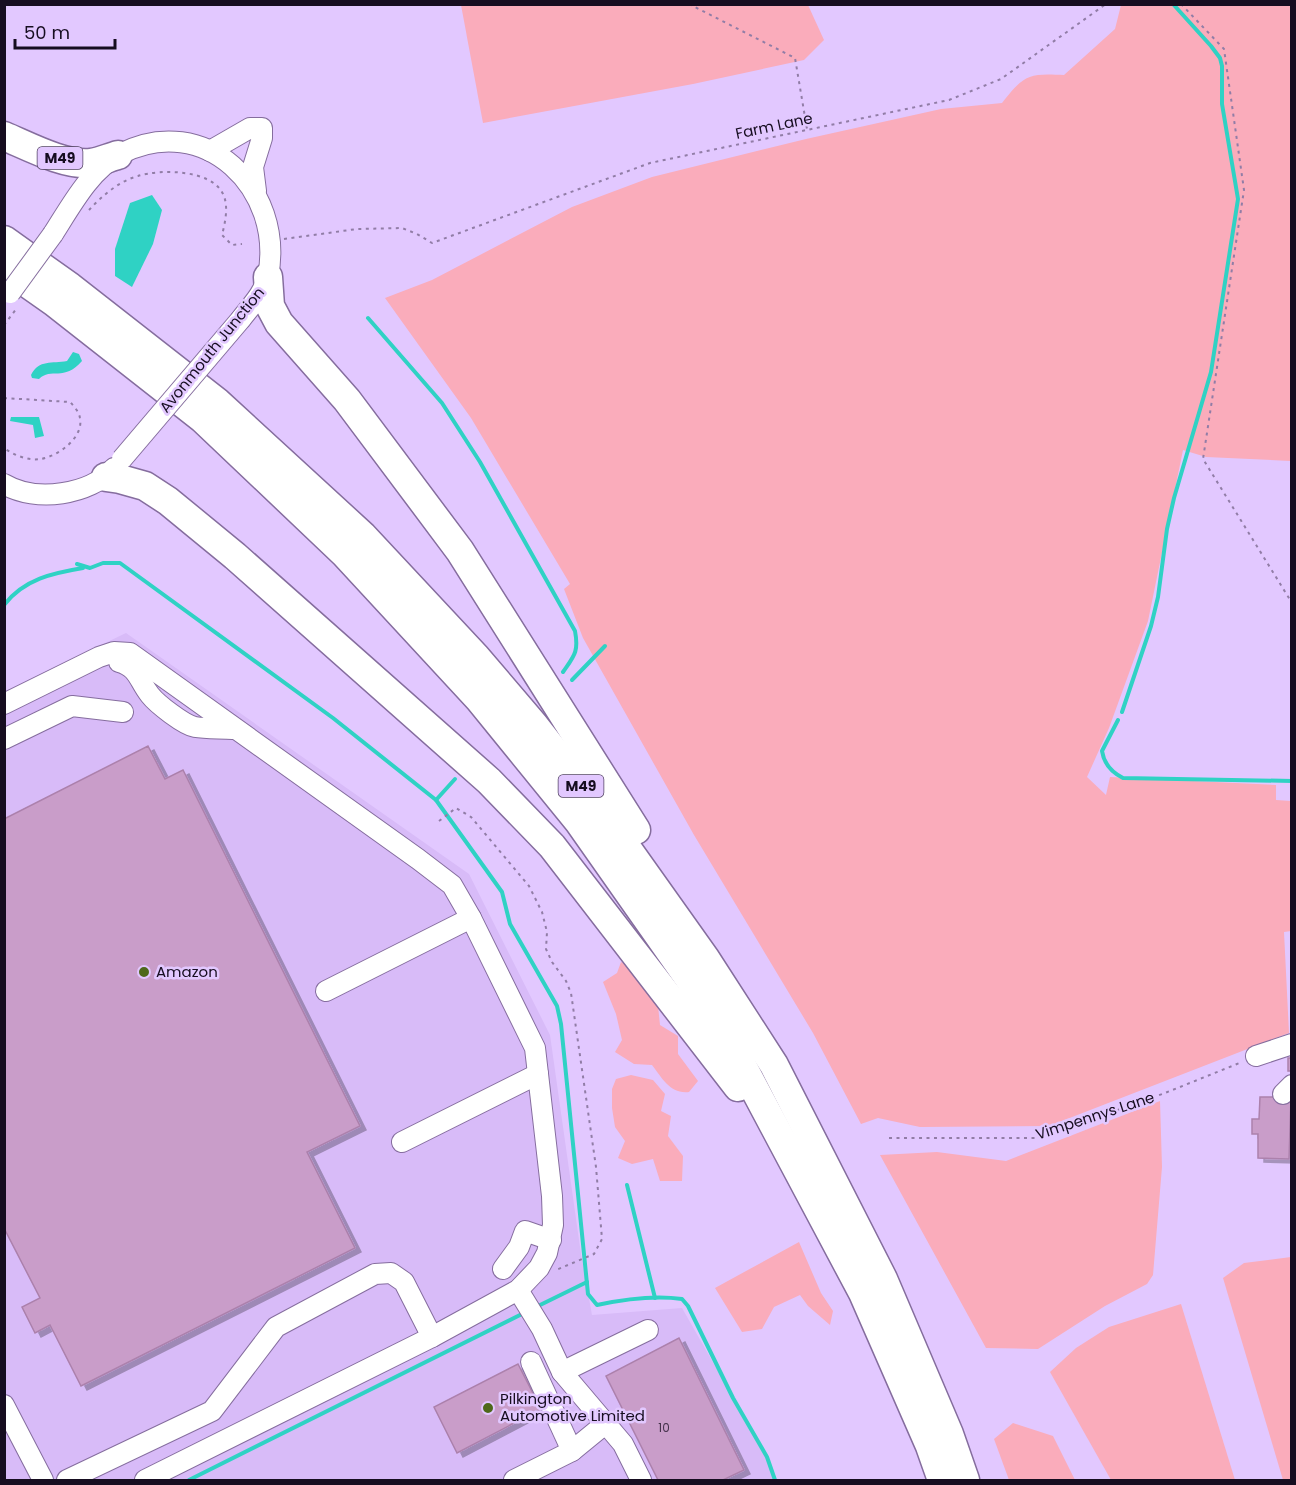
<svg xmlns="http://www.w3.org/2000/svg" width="1296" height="1485" viewBox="0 0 1296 1485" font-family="Poppins,sans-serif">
<defs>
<filter id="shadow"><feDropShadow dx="6" dy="4" stdDeviation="0" flood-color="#0004"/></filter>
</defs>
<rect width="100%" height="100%" fill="#e2c8ff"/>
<path fill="#d8bbf8" d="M126,633L469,874L550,1035L581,1254L592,1315L682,1308L767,1457L775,1480H5V691Z"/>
<g fill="#faacbb">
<path d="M461,5H808L824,40L804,60L693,84L483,123Z"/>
<path d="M1121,5H1291V461L1206,457L1183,450L1148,621L1109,728L1087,777L1106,795L1110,777L1276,785V800L1291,801V931L1284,932L1289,1033L1049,1126L920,1127L878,1118L861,1124L813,1033L694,835L583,638L564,589L570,584L471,418L385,298L432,280L572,207L652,177L806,139L941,109L1002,103C1024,75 1028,73 1064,75L1115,29Z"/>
<path d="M621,962L634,969L657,996L660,1025L678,1036V1054L698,1081L689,1092C670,1094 663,1079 652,1065L634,1064L615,1052L622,1040L616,1014L603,982L617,973Z"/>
<path d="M631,1075L653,1080L665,1094L661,1111L671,1116L668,1136L683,1156L682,1181H660L653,1159L632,1164L618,1158L625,1141L615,1127L612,1108V1089L616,1079Z"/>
<path d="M1160,1101L1162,1167L1153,1275L1147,1284L1105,1306L1038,1349L986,1348L880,1155L937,1152L1006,1161Z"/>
<path d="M799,1242L821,1293L833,1311L830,1325L808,1306L800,1295L774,1307L762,1329L742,1332L715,1288Z"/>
<path d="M1291,1257L1292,1480H1283L1223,1278L1244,1263Z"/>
<path d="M1181,1304L1235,1480H1111L1050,1372L1076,1348L1109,1327Z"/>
<path d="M1013,1423L1053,1436L1075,1480H1009L994,1439Z"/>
</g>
<g fill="#2fd2c4">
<path d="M152,195L162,210L153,244L132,287L115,276V249L130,203Z"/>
<path d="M73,352L79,354L82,361C64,382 51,367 39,379L32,378L31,375C39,359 52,364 67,361Z"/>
<path d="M11,417H39L44,436L35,438L33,425L10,421Z"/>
</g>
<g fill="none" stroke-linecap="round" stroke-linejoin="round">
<g stroke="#2fd2c4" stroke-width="4">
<path d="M368,318L442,403L480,462L575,631C579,652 574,656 563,672"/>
<path d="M77,564L90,568L103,563H120L333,718L436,800L502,892L510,924L557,1006L561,1024L588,1294L597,1305C625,1299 654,1295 682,1299L688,1306L733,1398L767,1457L775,1480"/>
<path d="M4,605C24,579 53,573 83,568"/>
<path d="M572,680L605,646"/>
<path d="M1122,712L1151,626L1158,597L1167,529L1174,498L1211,372L1238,199L1222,104V66L1220,58L1211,46L1173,4"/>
<path d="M1118,720L1102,751C1104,764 1111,772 1123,778L1292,781"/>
<path d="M436,800L455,779"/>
<path d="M627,1185L655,1298"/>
<path d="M536,1307L587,1282"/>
<path d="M189,1480L524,1313"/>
</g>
</g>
<g fill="#c99dc9" stroke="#ac81ac" stroke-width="1.5" filter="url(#shadow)">
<path d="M148,746L165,779L183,770L360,1126L307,1152L355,1248L81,1386L50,1325L35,1333L22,1307L40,1298L4,1228V819Z"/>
<rect x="1288" y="1058" width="4" height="13"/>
<path d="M1260,1097H1291L1289,1159L1258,1158V1134H1252V1119H1259Z"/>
<path d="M679,1338L744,1470L723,1480H658L606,1376Z"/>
<path d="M518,1364L541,1409L457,1453L434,1407Z"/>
</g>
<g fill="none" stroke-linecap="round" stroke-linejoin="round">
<defs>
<g id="minor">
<path d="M210,151L250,128H262V138L253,167L256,191"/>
<path d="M53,234C71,206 90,170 120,154C205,110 285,189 268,276C264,293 251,306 241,319"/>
<path d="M4,484C36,503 90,495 114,468"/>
<path d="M119,662C139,668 138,680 150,695C157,704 184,725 195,727C207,729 221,728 233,729"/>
<path d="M4,704L99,657L114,652L130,653L418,859L452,885L471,918L535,1048L552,1196L553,1225L547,1253L539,1268L518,1290L432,1337L145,1480"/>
<path d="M4,739L72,706L123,712"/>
<path d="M326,991L471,918"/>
<path d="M1256,1056L1292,1044"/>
<path d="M1283,1094L1292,1085"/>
<path d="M402,1142L538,1074"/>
<path d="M503,1269L519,1247L525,1231L551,1240"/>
<path d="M518,1290L542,1329L562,1372L623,1444L641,1480"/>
<path d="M531,1362L572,1451"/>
<path d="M562,1372L648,1330"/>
<path d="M4,1405L43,1480"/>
<path d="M67,1480L212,1411L276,1327L375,1274L391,1273L404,1282L432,1337"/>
<path d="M514,1480L572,1451L605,1424"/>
</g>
<g id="highway">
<path d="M4,136C28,146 65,166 91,163C100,162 110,157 118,155"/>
<path d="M4,240L70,287L217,402L363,536L476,657L534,725L597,806L705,958L774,1065L883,1279L949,1434L965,1480"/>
<path d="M4,267L54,302L203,419L344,553L479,699L579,822L688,977L729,1041L863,1293L930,1446L942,1480"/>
<path d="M268,277L270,306L279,323L347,400L460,551L636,830"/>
<path d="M106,477L120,479L145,486L168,501L235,556L489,781L552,846L738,1087"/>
</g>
</defs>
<use href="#minor" stroke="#856d9e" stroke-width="22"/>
<use href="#highway" stroke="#856d9e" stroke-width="31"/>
<g stroke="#917da6" stroke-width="2" stroke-dasharray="3 4.5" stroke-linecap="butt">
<path d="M689,4L795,58L807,129"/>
<path d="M1181,4L1224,49L1244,190L1203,459L1292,603"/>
<path d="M89,210C102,196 119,181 138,176C160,169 211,169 223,194C229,206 225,223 222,235L232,245L242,244"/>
<path d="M284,239L357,229L402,228L417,234L432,243L650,163L949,100L1001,79L1106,4"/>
<path d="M4,325L17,308"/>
<path d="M4,398L70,402C74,406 79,412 80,418C84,438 57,457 40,459C28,461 14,455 4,448"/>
<path d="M439,821L456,808L471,817L529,886L542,912L547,932L546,949L552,962L566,981L571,993L596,1167L602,1239L594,1254L556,1270"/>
<path d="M889,1138H1039L1165,1093L1242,1062"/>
</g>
<use href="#minor" stroke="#fff" stroke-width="20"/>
<use href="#highway" stroke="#fff" stroke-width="28"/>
<defs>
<g id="minor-bridge">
<path d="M10,293L53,234"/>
<path d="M122,459L241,319"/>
</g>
</defs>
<use href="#minor-bridge" stroke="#856d9e" stroke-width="22" stroke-linecap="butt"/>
<use href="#minor-bridge" stroke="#fff" stroke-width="20"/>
</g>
<g fill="#4e681a" stroke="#e2c8ff" stroke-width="2">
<circle cx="144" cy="972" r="6"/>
<circle cx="488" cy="1408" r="6"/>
</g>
<g text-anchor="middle" stroke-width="5" stroke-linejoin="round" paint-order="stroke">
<g font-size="12" fill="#43314a">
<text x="664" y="1432">10</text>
</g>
<g fill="#e2c8ff" stroke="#534563" stroke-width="1.5">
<rect x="37.5" y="147" width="45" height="22" rx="4.5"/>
<rect x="558.5" y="775" width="45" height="22" rx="4.5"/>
</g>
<g font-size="14" font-weight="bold" fill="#160d20">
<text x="60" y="163">M49</text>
<text x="581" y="791">M49</text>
</g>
<g font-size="15" fill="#160d20" stroke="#e2c8ff">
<text transform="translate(774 126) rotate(-12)" y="5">Farm Lane</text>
<text transform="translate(212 350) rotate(-51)" y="5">Avonmouth Junction</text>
<text transform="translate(1095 1116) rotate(-18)" y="5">Vimpennys Lane</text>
</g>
<g font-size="15" fill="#160d20" stroke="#e2c8ff" text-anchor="start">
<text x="156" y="977">Amazon</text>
<text x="500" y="1404">Pilkington<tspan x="500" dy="17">Automotive Limited</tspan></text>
</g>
</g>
<rect width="1296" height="1485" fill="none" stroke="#160d20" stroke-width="12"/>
<path d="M15 39v9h100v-9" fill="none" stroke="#160d20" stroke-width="3"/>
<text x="24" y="39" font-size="18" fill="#160d20" stroke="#e2c8ff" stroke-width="4.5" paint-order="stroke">50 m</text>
</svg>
